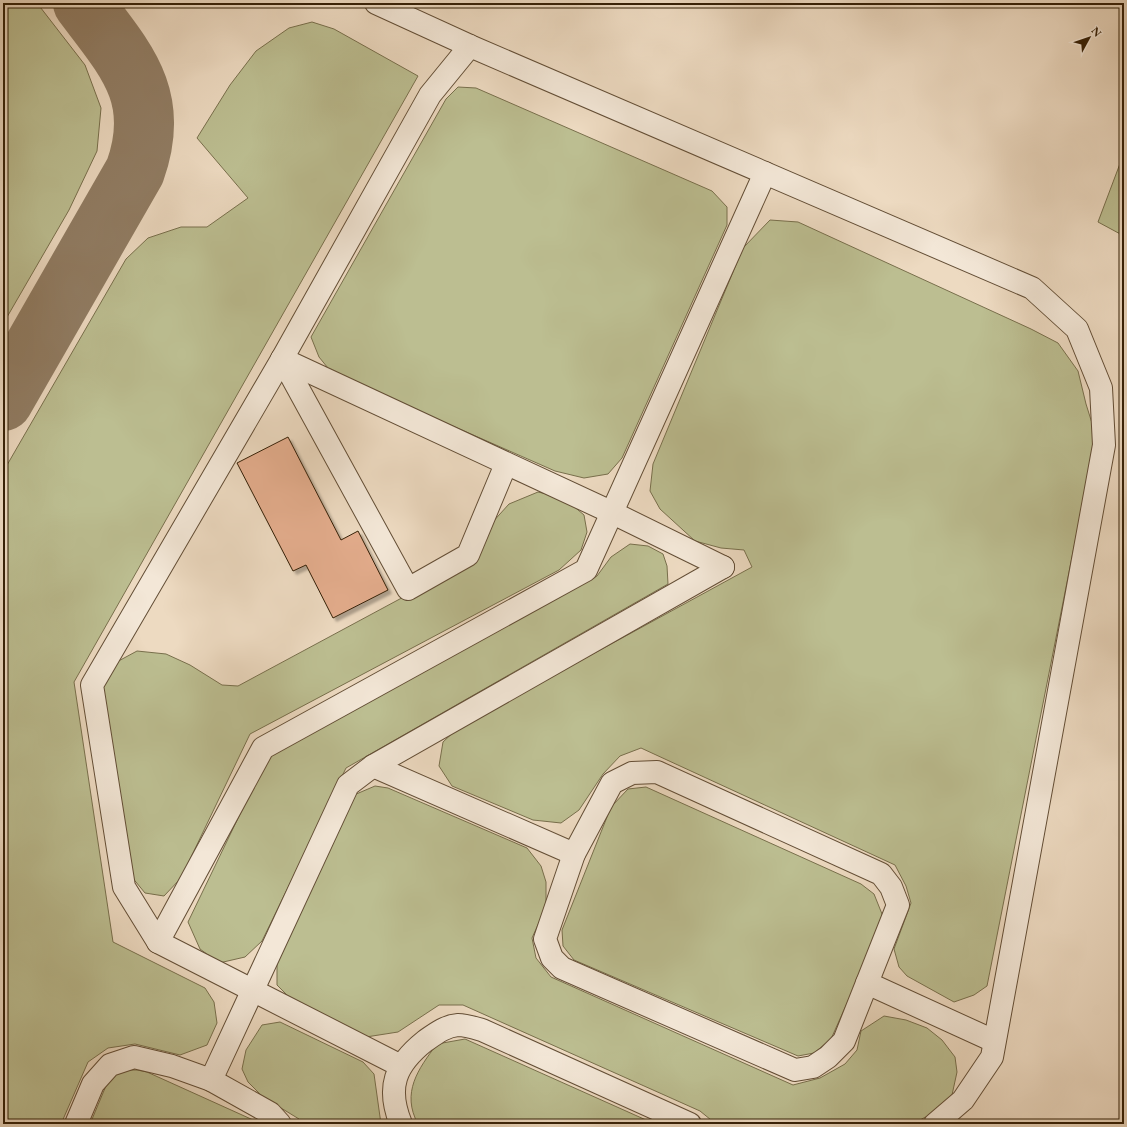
<svg xmlns="http://www.w3.org/2000/svg" width="1127" height="1127" viewBox="0 0 1127 1127" font-family="'EB Garamond',serif">
<defs>
<filter id="shadow"><feDropShadow dx="3.5" dy="3.5" stdDeviation="1" flood-color="#0004"/></filter>
</defs>
<rect width="100%" height="100%" fill="#eddac1"/>
<filter id="stains"><feTurbulence type="fractalNoise" baseFrequency=".005" numOctaves="4"/><feColorMatrix values="0 0 0 0 .2 0 0 0 0 .09 0 0 0 0 .02 0 0 0 .5 -.17"/></filter>
<radialGradient id="worn" r=".72"><stop offset=".6" stop-color="#630" stop-opacity="0"/><stop offset="1" stop-color="#630" stop-opacity=".3"/></radialGradient>
<g fill="#bcbe91" stroke="#786f4c">
<path d="M3,3H37L85,65L101,108L97,151L69,210L3,324Z"/>
<path d="M312,22L334,29L418,76L74,682L113,942L205,988L214,1002L217,1023L207,1045L180,1055L135,1044L108,1048L88,1062L61,1124H3V472L126,259L148,238L181,227H207L248,198L197,138L230,85L256,51L289,28Z"/>
<path d="M458,87L476,88L712,191L727,207V225L622,458L608,474L584,478L555,471L332,373L319,357L311,337L446,99Z"/>
<path d="M1124,153V236L1098,222Z"/>
<path d="M770,220L798,222L1031,329L1058,343L1078,371L1086,404L1096,436L987,986L974,995L954,1002L907,976L899,967L894,949L911,903L906,886L895,865L641,748L620,756L603,774L579,810L561,823L533,820L452,786L439,766L443,742L459,727L752,567L744,550L721,548L695,541L660,509L650,491L653,464L743,248Z"/>
<path d="M538,492L564,498L584,515L587,532L581,550L559,570L250,734L181,878L164,896L145,893L131,876L103,686L113,664L137,651L166,654L190,665L222,685L238,686L476,558L490,525L509,504Z"/>
<path d="M630,544L648,546L663,554L667,566L668,584L346,768L262,941L245,957L219,963L200,949L188,922L268,756L597,576L611,557Z"/>
<path d="M375,786L388,788L527,848L541,866L546,882V907L532,938L536,958L551,977L793,1085L820,1078L845,1064L857,1050L861,1031L884,1016L906,1020L927,1028L942,1040L955,1057L957,1072L952,1095L938,1110L913,1124H716L700,1111L463,1005H439L398,1032L366,1037L291,999L277,985V964L354,795Z"/>
<path d="M646,787L861,884L874,894L882,914L878,934L831,1039L814,1053L798,1056L574,960L563,946L562,930L611,807L628,789Z"/>
<path d="M280,1022L363,1062L374,1074L381,1124H303L299,1119L263,1097L248,1082L242,1069L246,1050L262,1025Z"/>
<path d="M465,1039L655,1124H418C401,1093 418,1069 437,1044Z"/>
<path d="M121,1070H137L147,1072L262,1124H90L108,1081Z"/>
</g>
<g fill="none" stroke-linecap="round" stroke-linejoin="round">
<path stroke="#917d64" stroke-width="60" d="M3,401L135,171C162,96 125,59 83,3"/>
</g>
<path fill="#e4ad8d" stroke="#352007" filter="url(#shadow)" d="M288,437L341,540L358,531L388,590L333,618L306,565L293,571L237,463Z"/>
<g fill="none" stroke-linecap="round" stroke-linejoin="round">
<defs>
<g id="minor">
<path d="M376,3L470,46L1032,288L1077,329L1101,388L1104,445L992,1057L963,1100L935,1124"/>
<path d="M282,359L613,513L723,567"/>
<path d="M282,359L408,589L468,555L506,464"/>
<path d="M373,766L574,854"/>
<path d="M657,772L881,874L891,887L898,905L844,1041L828,1057L813,1067L795,1070L562,968L552,958L545,939L574,854L612,783L632,773Z"/>
<path d="M158,942L263,748L586,570L765,173"/>
<path d="M867,983L994,1041"/>
<path d="M401,1066L158,942L124,887L92,685L282,359L430,95L470,46"/>
<path d="M211,1080L348,785L373,766L723,567"/>
<path d="M76,1124L93,1084L110,1065L134,1057L172,1066L211,1080L270,1113L280,1124"/>
<path d="M401,1124C386,1087 395,1065 425,1041C435,1034 445,1026 458,1025C465,1025 475,1028 482,1030L690,1124"/>
</g>
</defs>
<use href="#minor" stroke="#634e36" stroke-width="24"/>
<use href="#minor" stroke="#f3e7d7" stroke-width="22"/>
</g>
<rect width="1127" height="1127" fill="none" stroke="#eddac1" stroke-width="16"/>
<rect x="4" y="4" width="1119" height="1119" fill="none" stroke="#352007" stroke-width="2"/>
<rect x="8" y="8" width="1111" height="1111" fill="none" stroke="#352007"/>
<g transform="translate(1089 38) rotate(50)" stroke="#f3e7d7" stroke-width="3" paint-order="stroke">
<path d="M0-3L7 15L0 10L-7 15Z" fill="#352007"/>
<text y="-6" font-size="11" font-weight="bold" text-anchor="middle" fill="#352007">N</text>
</g>
<rect width="100%" height="100%" filter="url(#stains)"/>
<rect width="100%" height="100%" fill="url(#worn)"/>
</svg>
